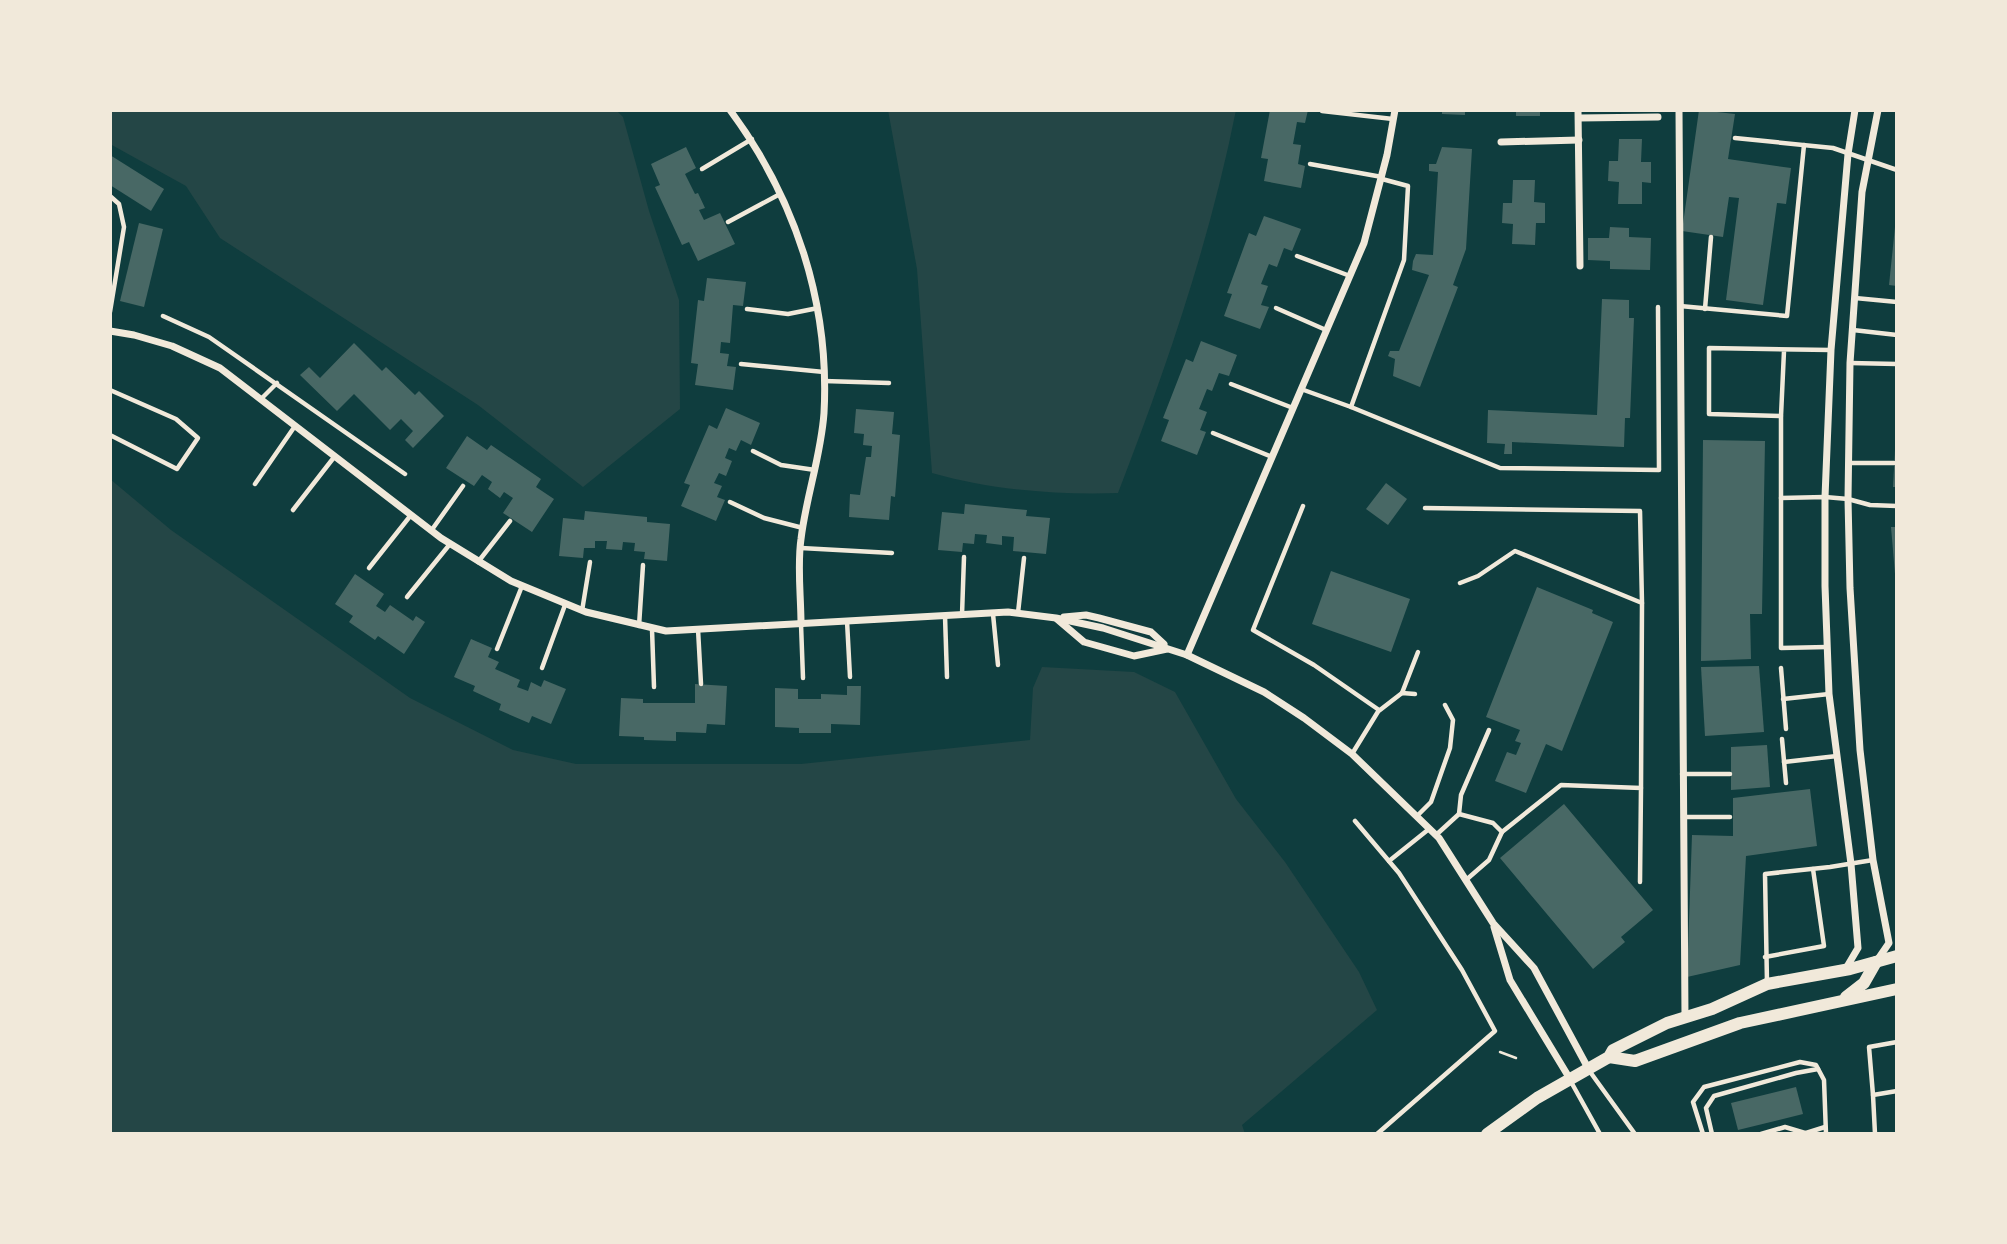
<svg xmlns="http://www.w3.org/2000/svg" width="2007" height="1244" viewBox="0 0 2007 1244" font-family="'Playfair Display',serif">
<rect width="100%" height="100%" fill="#0f3d3e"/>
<g fill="#244646">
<path d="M110,110H616L623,117L649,211L679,300L680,409L583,487L478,405L220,238L186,186L110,144Z"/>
<path d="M888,110H1236C1210,241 1166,369 1118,493C1057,495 991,490 932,473L917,269Z"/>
<path d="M110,479L171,530L410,698L513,750L576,764H801L1030,740L1033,688L1042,667L1134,672L1175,692L1236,799L1285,862L1359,972L1377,1010L1242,1125L1245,1134H110Z"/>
</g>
<g fill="#486865">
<path d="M1270,110H1308L1305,123L1297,122L1293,144L1301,145L1298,164L1305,166L1301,188L1264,181L1268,159L1261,158Z"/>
<path d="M1442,110H1465V115L1442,114Z"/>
<rect x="1516" y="110" width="24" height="6"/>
<path d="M1699,110L1735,114L1728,159L1791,168L1786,204L1777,203L1763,305L1726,300L1739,198L1729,197L1723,237L1682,231Z"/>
<path d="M1619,139H1642L1641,162H1651V183L1642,182V204H1618L1619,182L1608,181L1609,161H1618Z"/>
<path d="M686,147L696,168L685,174L695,194L698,193L705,208L699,210L704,220L720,213L735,244L698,261L689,242L682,245L655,187L660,185L651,164Z"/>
<path d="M1442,147L1472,149L1466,249L1453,285L1458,287L1420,387L1393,376L1395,359L1388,356L1390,351H1399L1429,275L1412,270L1413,261L1416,254L1433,255L1438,172L1429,171V164H1436Z"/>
<path d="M110,155L164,189L151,211L110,185Z"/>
<path d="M1513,180H1535L1534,202L1545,203V223H1536L1535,245L1512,244L1513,224L1502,223L1503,203H1512Z"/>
<path d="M1264,216L1301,229L1292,251L1284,248L1277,267L1269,264L1261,284L1268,286L1261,305L1269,307L1260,329L1224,316L1232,294L1227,293L1249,233L1256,236Z"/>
<path d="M139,223L163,229L144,307L120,301Z"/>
<path d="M1610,227L1629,228V237L1651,238L1650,270L1610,269V261L1588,260V238H1609Z"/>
<path d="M1895,227H1897V286L1889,285Z"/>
<path d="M707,278L746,282L743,306L733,305L730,343L721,342L720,353L729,354L727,366L736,367L733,390L695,385L698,364L691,363L698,300L704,301Z"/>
<path d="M1602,299L1629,300V318H1634L1630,418H1625L1624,447L1512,442V454H1504L1505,444L1487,443L1488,410L1597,415Z"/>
<path d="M1201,341L1237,355L1229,376L1219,373L1212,391L1207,389L1199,409L1207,412L1200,430L1206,432L1197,455L1161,441L1169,420L1163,418L1186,359L1193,362Z"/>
<path d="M354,343L382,371L386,367L415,395L419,391L444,416L413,448L405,440L413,431L401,419L390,430L354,394L337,411L300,375L309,367L320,378Z"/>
<path d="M726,408L760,423L751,445L741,440L736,451L729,448L725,458L732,461L726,476L719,473L714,483L722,486L717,497L725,500L716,521L681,506L690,485L684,483L709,425L717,429Z"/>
<path d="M856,409L894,412L892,434L900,435L895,497L891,496L889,520L849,517L850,494L860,495L866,457H871L872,446L863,445L864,434L854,433Z"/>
<path d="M467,436L487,450L491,445L541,479L536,487L554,499L532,532L503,513L513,498L504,492L500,498L488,489L492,482L482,475L474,486L446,468Z"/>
<path d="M1703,440L1765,441L1762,614H1750L1751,659L1701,661Z"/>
<path d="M1895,450H1897V487H1893Z"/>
<path d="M1386,483L1407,499L1388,525L1366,509Z"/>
<path d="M965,504L1027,510L1026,516L1050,518L1046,554L1013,551L1014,537L1002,536V545L986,543L987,535L975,534L974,544L963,543L962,552L938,550L942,512L964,514Z"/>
<path d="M585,511L647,517V522L670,524L667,561L644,559L645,552L634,551L635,543L623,542L622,550L606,549L607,541H595V548H584L583,558L559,556L563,518L584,520Z"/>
<path d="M1891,527H1897V574H1895Z"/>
<path d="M1331,571L1410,599L1391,652L1312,624Z"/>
<path d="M355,574L384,594L376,606L385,612L390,605L413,621L416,616L425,622L404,654L378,636L375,640L349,622L353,616L335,604Z"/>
<path d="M1537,587L1593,610L1592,613L1613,622L1562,751L1546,744L1526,793L1495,781L1507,752L1516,755L1521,743L1515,741L1520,730L1486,717Z"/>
<path d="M471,639L492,648L488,657L499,662L495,669L520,680L517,687L528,691L531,682L541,687L544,680L566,689L551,724L532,716L529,723L499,710L501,704L473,691L475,686L454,677Z"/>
<path d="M1759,666L1764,732L1705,736L1701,667Z"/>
<path d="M695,684L727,686L725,725L707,724L706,733L676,732V741L644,740V737L619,736L621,698L643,699V703H695Z"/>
<path d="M847,686H861L860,725L831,724V733H799V728L775,727V688L798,689V699H821V694L847,695Z"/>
<path d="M1767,745L1770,787L1731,790V747Z"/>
<path d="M1810,789L1817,846L1746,856L1740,965L1687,977L1692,835L1733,836V798Z"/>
<path d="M1564,804L1653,910L1621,937L1625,942L1593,969L1500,858Z"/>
<path d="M1796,1087L1803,1114L1738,1130L1731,1103Z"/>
</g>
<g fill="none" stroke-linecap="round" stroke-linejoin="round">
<path stroke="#f1e9da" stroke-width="2.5" d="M1500,1052L1516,1058"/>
<g stroke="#f1e9da" stroke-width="4.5">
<path d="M1322,111L1393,119"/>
<path d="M1735,138L1833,148L1897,170"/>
<path d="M1310,164L1382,177"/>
<path d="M702,169L752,139"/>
<path d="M110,196L119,204L124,227L110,312"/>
<path d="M728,222L780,194"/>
<path d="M1297,256L1350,276"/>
<path d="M1855,298L1897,302"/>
<path d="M1680,306L1787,316L1804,145"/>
<path d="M1276,308L1326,330"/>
<path d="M747,309L788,314L818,308"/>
<path d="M1705,309L1711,237"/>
<path d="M163,316L209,337L405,474"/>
<path d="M1853,330L1897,335"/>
<path d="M1784,351L1781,416L1709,414V348L1831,350"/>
<path d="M1850,363L1897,364"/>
<path d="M741,364L824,372"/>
<path d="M824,381L889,383"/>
<path d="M1231,384L1293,408"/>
<path d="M1301,389L1351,407L1404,260L1408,186L1382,179"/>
<path d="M110,390L176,419L198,438L177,469L110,435"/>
<path d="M261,399L277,383"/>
<path d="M1351,407L1500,468L1659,470L1658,307"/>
<path d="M1781,416V648L1827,647"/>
<path d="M1213,433L1272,457"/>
<path d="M753,451L781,465L815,470"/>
<path d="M1849,463H1894"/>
<path d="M255,484L295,426"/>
<path d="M1781,498L1825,497L1848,499L1870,505L1897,506"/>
<path d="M730,502L764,518L803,528"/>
<path d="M1303,506L1253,630L1314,665L1379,710L1352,754"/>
<path d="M1425,508L1640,511L1642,603"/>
<path d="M293,510L335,456"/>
<path d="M431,531L463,486"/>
<path d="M801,548L892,553"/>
<path d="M478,562L510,521"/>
<path d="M369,568L411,515"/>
<path d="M1460,583L1478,576L1515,551L1642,603L1641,788"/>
<path d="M407,597L450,544"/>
<path d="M582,611L590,562"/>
<path d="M1018,613L1024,558"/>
<path d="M993,614L998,665"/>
<path d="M962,615L964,557"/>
<path d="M945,616L947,677"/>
<path d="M847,621L850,677"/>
<path d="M801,624L803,678"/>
<path d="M639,626L643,565"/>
<path d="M652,629L654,687"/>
<path d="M698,629L701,684"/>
<path d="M497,649L522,586"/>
<path d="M542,668L565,605"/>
<path d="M1781,668L1786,729"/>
<path d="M1402,693L1418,652"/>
<path d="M1783,699L1829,694"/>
<path d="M1380,710L1402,693L1415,694"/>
<path d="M1782,739L1786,783"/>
<path d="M1784,762L1837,756"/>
<path d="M1682,774H1730"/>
<path d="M1459,814L1461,795L1489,730"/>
<path d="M1417,816L1431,802L1450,748L1453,720L1445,705"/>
<path d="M1683,817H1730"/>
<path d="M1355,821L1399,873L1462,970L1495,1031L1377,1134"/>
<path d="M1502,832L1561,785L1641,788L1640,882"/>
<path d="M1436,835L1459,814L1493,823L1502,832L1489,860L1466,880"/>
<path d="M1389,861L1429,829"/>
<path d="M1765,957L1824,946L1813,869"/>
<path d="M1767,983L1765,874L1830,867L1873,860"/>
<path d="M1588,1069L1635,1134"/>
<path d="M1570,1080L1600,1134"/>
<path d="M1873,1095L1869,1047L1897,1042"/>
<path d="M1806,1133L1825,1127"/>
<path d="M1703,1134L1693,1102L1704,1087L1800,1062L1816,1065L1824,1080L1826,1134"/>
<path d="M1712,1134L1706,1108L1714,1096L1796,1073L1818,1069"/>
<path d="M1761,1134L1785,1127L1805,1133"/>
<path d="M1875,1134L1873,1095L1897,1091"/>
</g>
<g stroke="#f1e9da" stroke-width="7">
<path d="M730,110C795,198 830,303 824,413C821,456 806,497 801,539C797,566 801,596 801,624"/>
<path d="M1578,110L1580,266"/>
<path d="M1679,110L1685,1017"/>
<path d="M1579,118L1658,117"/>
<path d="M1501,142L1579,140"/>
<path d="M110,331L134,335L172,346L220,368L441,538L511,581L586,612L666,631L1008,612L1056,618L1103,628L1187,655L1264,692L1304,718L1352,754L1439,838L1493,923L1534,968L1588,1068"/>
<path d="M1064,617L1086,615L1099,618L1151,632L1164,644"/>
<path d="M1057,619L1084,642L1134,656L1167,649"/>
<path d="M1187,655L1364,243L1387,155L1395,110"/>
<path d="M1494,927L1510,980L1570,1079"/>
<path d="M1876,962L1889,943L1873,860L1860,750L1850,588L1848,499L1850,363L1862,192L1878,110"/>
<path d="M1845,970L1858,948L1851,864L1829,694L1825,586V497L1831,350L1848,154L1855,110"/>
</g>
<g stroke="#f1e9da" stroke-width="12">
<path d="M1846,997L1864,983L1876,962"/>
<path d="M1609,1057L1635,1061L1740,1023L1897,989"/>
<path d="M1487,1134L1537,1098L1609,1057L1613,1050L1667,1023L1712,1009L1767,984L1850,969L1897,956"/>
</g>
</g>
<rect width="2007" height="1244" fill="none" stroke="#f1e9da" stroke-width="224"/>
</svg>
